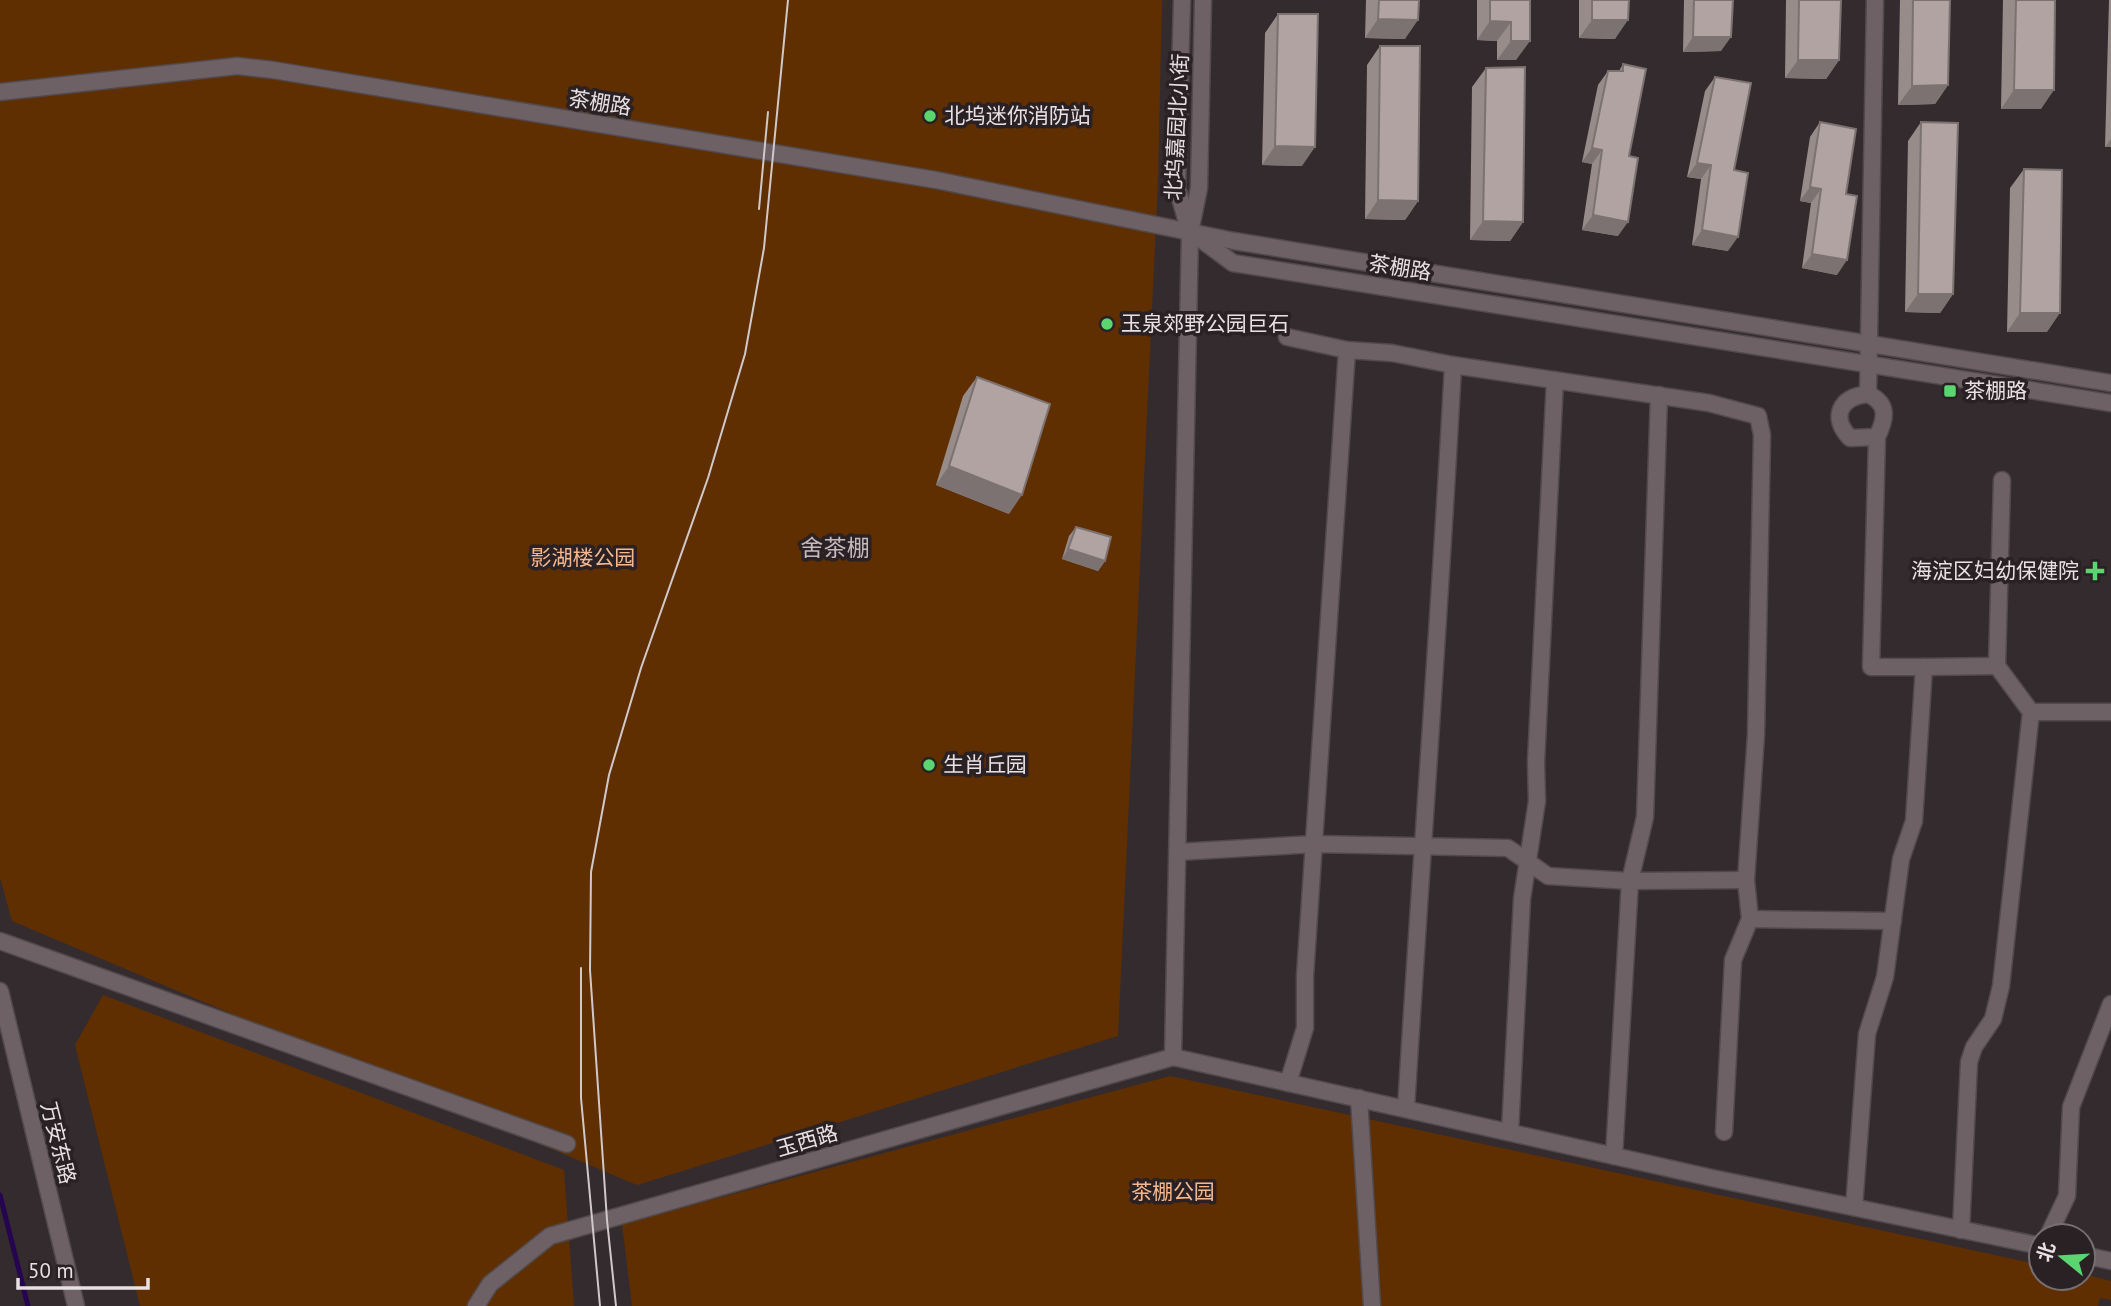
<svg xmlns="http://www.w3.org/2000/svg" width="2111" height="1306" viewBox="0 0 2111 1306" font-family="'PT Sans','Noto Sans SC',sans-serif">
<rect width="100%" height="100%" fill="#342b2e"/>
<g fill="#602f01">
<path d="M0,0H1162L1158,180L1118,1036L637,1185L12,921L0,878Z"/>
<path d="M103,995L564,1170L574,1306H140L75,1045Z"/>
<path d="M1170,1076L2041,1265V1278H2083V1274L2111,1281V1300L2100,1298L2098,1306H632L622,1224Z"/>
</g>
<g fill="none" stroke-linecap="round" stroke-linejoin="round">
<path stroke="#250450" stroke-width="5" d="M0,1195L28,1306"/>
<defs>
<g id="minor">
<path d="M1182,0L1177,188L1189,229"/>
<path d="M1203,0L1199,188L1190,232L1173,1057L1712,1178L2041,1246"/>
<path d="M1875,0L1868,394C1889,404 1886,418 1877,437L1871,667H1924"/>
<path d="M0,92L237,66L273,70L936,180L1234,241L2111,383"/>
<path d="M1195,235L1233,263L2111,403"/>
<path d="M1287,337L1347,350L1392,353L1453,365L1709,403L1758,416L1762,435L1756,735L1746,880L1750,919L1733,960L1724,1132"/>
<path d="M1868,394C1840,397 1830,417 1850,438L1877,437"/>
<path d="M2031,712H2111"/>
<path d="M1178,852L1315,844L1508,848L1548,876L1630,881L1645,817L1659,395"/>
<path d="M1750,919L1893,921"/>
<path d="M0,941L567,1144"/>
<path d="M0,991L76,1306"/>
<path d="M1288,1083L1305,1028V976L1347,350"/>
<path d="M1359,1098L1372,1306"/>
<path d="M1406,1109C1421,861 1440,614 1453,365"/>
<path d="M1510,1132L1522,899L1537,801L1536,762L1555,380"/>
<path d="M1614,1156L1630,881L1746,880"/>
<path d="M1854,1207L1867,1034L1885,977L1901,859L1914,821L1924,667L1997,666"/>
<path d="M1961,1230L1969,1062L1974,1047L1993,1019L2001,986L2031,712L1997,666L2002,480"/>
<path d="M2048,1236L2067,1196L2071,1107L2111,1004"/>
<path d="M2083,1255L2111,1261"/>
<path d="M476,1306L490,1284L550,1236L1173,1057"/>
</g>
</defs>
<use href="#minor" stroke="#51494b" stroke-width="19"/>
<use href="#minor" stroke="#6d6165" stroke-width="16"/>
<g stroke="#d0c9cb" stroke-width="2">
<path d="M759,209L768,112"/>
<path d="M581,968V1098L600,1306"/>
<path d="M616,1306L607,1220L590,970L591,872L609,775L641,668L708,478L745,354L764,248L788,0"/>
</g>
</g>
<g fill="#978c8a">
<path d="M1366,0H1419L1405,39L1365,38Z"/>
<path d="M1477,0H1530L1516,60H1497V41L1477,40Z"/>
<path d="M1579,0H1629L1615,39L1579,38Z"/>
<path d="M1684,0H1733L1721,51L1683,52Z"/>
<path d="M1786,0H1841L1839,60L1826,79L1785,78Z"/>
<path d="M1900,0H1950L1948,85L1935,104L1898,105Z"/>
<path d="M2003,0H2055L2041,109H2001Z"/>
<path d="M2109,0H2111V147H2105Z"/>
<path d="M1278,14L1302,166L1262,165L1265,33Z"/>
<path d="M1380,46L1418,201L1405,220L1365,219L1367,65Z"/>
<path d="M1623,64L1629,156L1618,236L1582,230L1592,164L1582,162L1598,85L1608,71H1619Z"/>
<path d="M1486,68L1523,222L1510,241L1470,240L1472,87Z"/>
<path d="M1715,77L1734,170L1728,251L1692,245L1701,179L1687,177L1705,91Z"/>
<path d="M1820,122L1846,194L1837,275L1802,268L1811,203L1800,201L1810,137Z"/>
<path d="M1921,122L1953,294L1940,313L1905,312L1908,141Z"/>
<path d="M2024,169L2047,332H2007L2010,188Z"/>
<path d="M977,377L1009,514L936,485L963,396Z"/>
<path d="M1076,527L1105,561L1098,571L1062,559L1069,536Z"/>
</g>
<g fill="#7b7271">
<path d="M1378,19L1418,20L1405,39L1365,38Z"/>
<path d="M1592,20H1628L1615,39L1579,38Z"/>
<path d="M1490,21L1511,22L1497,41L1477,40Z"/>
<path d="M1693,37H1731L1721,51L1683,52Z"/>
<path d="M1511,41H1530L1516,60H1497Z"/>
<path d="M1798,60H1839L1826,79L1785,78Z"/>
<path d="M1948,85L1935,104L1898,105L1912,86Z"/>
<path d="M2014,90H2054L2041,109H2001Z"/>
<path d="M2111,139V147H2105Z"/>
<path d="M1275,146L1315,147L1302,166L1262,165Z"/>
<path d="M1592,148L1602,150L1592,164L1582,162Z"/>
<path d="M1697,163L1711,165L1701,179L1687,177Z"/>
<path d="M1810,187L1821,189L1811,203L1800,201Z"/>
<path d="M1378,200L1418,201L1405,220L1365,219Z"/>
<path d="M1593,215L1628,222L1618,236L1582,230Z"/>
<path d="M1483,221L1523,222L1510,241L1470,240Z"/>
<path d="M1702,230L1738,237L1728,251L1692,245Z"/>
<path d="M1812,254L1847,260L1837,275L1802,268Z"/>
<path d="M1918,294H1953L1940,313L1905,312Z"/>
<path d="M2020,313H2060L2047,332H2007Z"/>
<path d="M949,466L1022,495L1009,514L936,485Z"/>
<path d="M1068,549L1105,561L1098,571L1062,559Z"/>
</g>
<g fill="#b0a3a1" stroke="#7b7271" stroke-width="2">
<path d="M1379,0H1419L1418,20L1378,19Z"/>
<path d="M1490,0H1530V41H1511V22L1490,21Z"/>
<path d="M1592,0H1629L1628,20H1592Z"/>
<path d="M1694,0H1733L1731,37H1693Z"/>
<path d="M1799,0H1841L1839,60H1798Z"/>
<path d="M1913,0H1950L1948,85L1912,86Z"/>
<path d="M2016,0H2055L2054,90H2014Z"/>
<path d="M1278,14H1318L1315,147L1275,146Z"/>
<path d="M1380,46H1420L1418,201L1378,200Z"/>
<path d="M1623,64L1646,69L1629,156L1638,158L1628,222L1593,215L1602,150L1592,148L1608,71H1623Z"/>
<path d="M1525,67L1523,222L1483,221L1486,68Z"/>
<path d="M1715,77L1751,83L1734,170L1748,173L1738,237L1702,230L1711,165L1697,163Z"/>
<path d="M1820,122L1856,129L1846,194L1857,196L1847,260L1812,254L1821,189L1810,187Z"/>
<path d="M1921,122L1958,123L1953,294H1918Z"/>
<path d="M2024,169L2062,170L2060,313H2020Z"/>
<path d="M977,377L1050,404L1022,495L949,466Z"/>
<path d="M1076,527L1111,537L1105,561L1068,549Z"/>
</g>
<g fill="#5ad56f" stroke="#2a2124" stroke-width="2.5">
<circle cx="930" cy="116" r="7"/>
<circle cx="1107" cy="324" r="7"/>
<rect x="1943" y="384" width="14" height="14" rx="3.5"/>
<path d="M2091.5 560.5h7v7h7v7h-7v7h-7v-7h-7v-7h7z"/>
<circle cx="929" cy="765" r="7"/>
</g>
<g text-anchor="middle" stroke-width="7" stroke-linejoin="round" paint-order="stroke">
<g font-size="21" fill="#e8e1e3" stroke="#2a2124">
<text transform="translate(600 103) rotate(9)" y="7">茶棚路</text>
<text transform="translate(1177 127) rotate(-87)" y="7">北坞嘉园北小街</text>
<text transform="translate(1400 268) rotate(9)" y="7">茶棚路</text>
<text transform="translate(807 1141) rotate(-16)" y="7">玉西路</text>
<text transform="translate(58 1143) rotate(76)" y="7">万安东路</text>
</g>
<g font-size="21" fill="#e8e1e3" stroke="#2a2124" text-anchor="start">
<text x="944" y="123">北坞迷你消防站</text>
<text x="1121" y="331">玉泉郊野公园巨石</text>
<text x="1964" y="398">茶棚路</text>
<text x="2079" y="578" text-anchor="end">海淀区妇幼保健院</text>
<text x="943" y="772">生肖丘园</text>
</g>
<g font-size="21" fill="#f5b78d" stroke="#2a2124">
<text x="583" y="565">影湖楼公园</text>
<text x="1173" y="1199">茶棚公园</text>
</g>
<g font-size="23" fill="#c7babf" stroke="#2a2124">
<text x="835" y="556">舍茶棚</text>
</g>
</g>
<g transform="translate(2062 1257) rotate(288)"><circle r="33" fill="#2a2124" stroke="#766e70" stroke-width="2"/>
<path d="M0-5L12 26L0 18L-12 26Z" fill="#5ad56f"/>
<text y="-10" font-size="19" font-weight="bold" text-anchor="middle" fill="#e8e1e3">北</text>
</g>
<path d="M18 1278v10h130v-10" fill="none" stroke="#e8e1e3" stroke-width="3.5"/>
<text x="28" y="1278" font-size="21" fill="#e8e1e3" stroke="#2a2124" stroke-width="5" paint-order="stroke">50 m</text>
</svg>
